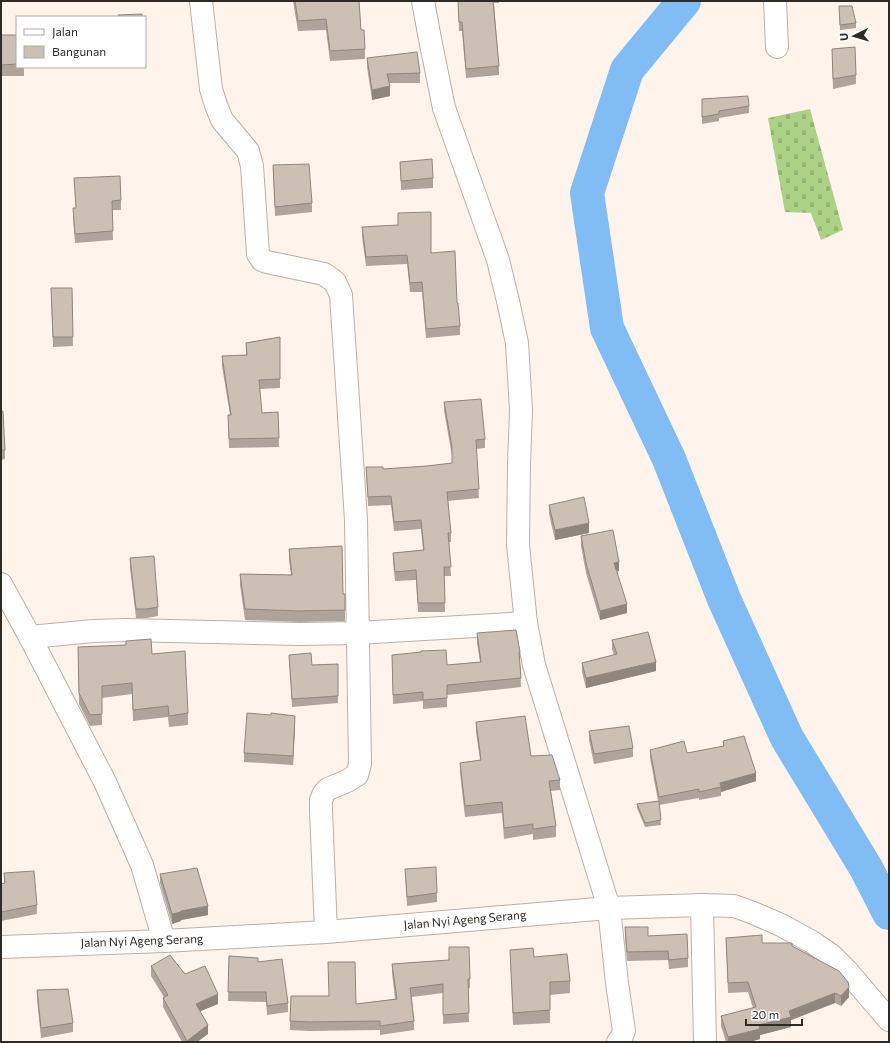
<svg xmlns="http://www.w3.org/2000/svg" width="890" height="1043" viewBox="0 0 890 1043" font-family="Commissioner,sans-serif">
<defs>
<pattern id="cemetery-stones" width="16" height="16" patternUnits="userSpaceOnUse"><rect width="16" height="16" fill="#acd385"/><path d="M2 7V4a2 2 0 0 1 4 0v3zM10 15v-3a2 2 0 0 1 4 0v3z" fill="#94b573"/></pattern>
</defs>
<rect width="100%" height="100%" fill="#fff4eb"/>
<path fill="url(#cemetery-stones)" d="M810,109L843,230L821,240L811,213L785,212L768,118Z"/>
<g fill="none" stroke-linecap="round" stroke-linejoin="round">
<path stroke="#80bdf5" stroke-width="34" d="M684,1L627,70L587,193L607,328L669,459L724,599L787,738L866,868L889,913"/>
<defs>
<g id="minor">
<path d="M201,1L211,89L216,105L222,120L248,151L252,166L258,254L262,260L267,262L324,274L335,282L341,295L356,520L360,764L357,775L347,781L328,789L324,793L321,800V810L326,932"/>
<path d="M423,1L430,39L444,108L498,260L508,301L517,343L521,410L519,464L518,545L526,623L534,665L609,908L617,983L624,1031L621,1038L618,1042"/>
<path d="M775,1L777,47"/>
<path d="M1,584L30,637L105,782L142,865L164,941"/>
<path d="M30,637L93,631L126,630L299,634L357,633L526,623"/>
<path d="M702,905L705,1042"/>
<path d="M1,947L164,941L326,932L609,908L702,905L734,906L751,912L781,925L812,942L831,955L847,971L889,1020"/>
</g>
</defs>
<use href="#minor" stroke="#bcafa5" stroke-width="24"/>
<use href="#minor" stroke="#fff" stroke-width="22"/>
</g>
<g fill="#afa49b">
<path d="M293,1H359L361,30L365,49V59L330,61L326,30L298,31Z"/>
<path d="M458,1H499V3H494L499,66V75L466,78L462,31H459Z"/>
<path d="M839,6L856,23V28L840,30Z"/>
<path d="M1,35H17V67H24V76H1Z"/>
<path d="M832,49L856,75V84L833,89Z"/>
<path d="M367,58L420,73V83H389L390,96L372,100L367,67Z"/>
<path d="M702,99L749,106V113L719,118V121L702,124Z"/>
<path d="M400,162L433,178V188L401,190Z"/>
<path d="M273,165L312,203V212L275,216Z"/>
<path d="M74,178L121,200V210H112L113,240L75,243L73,217V208H76Z"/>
<path d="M362,227L431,253L457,303L460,326V335L426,338L422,292H410L407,264L366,266L362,237Z"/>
<path d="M72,288L73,346L53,347L51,297Z"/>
<path d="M280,337V388L260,389L262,413L278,412L279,447L229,448L228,415H230L222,366V356L246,355V343Z"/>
<path d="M444,402L485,439V448L476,449L479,498L448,501L451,533V542H449L451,576H444L445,612H418L416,580L395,581L393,562V553L423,550L421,529L394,531L391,505L368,506L366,467L383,469L427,466L452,463V456L444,411Z"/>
<path d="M1,411L5,450V459L1,460Z"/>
<path d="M549,505L589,533L555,540L549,514Z"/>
<path d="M581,536L619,571H617L627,613L600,620L586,573L581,546Z"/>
<path d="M289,549L343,594H345V621L299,622L245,620L240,585V574L291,575L289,560Z"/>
<path d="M130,558L158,607V616L147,618H136L130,568Z"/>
<path d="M477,633L520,652V661L521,687L447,695V707L423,709V701L393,704L392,655L447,665L480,662L477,643Z"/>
<path d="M612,640L656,671L586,688L582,672V663L614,655L612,649Z"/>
<path d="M78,647L152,654L188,713V725L169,727L168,717L133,721L132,694L102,698V725L90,726L79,704Z"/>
<path d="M289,655L312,665L338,664V703L292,707Z"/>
<path d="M476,722L531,756L560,780V790L551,791L556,826V837L533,840V834L504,839L502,813L465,817L460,773V763L480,760L476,732Z"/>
<path d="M295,726L293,765L244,762V753Z"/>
<path d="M589,731L633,748V757L594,764L589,740Z"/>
<path d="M723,741L756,781L721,792V796L699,800V798L659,805L661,825L645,827L637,808V804L658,801L650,758V750L687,753L723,747Z"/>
<path d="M405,869L437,893V902L407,906Z"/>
<path d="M4,873L37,905V914L1,921V884L4,883Z"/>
<path d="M160,874L208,915L181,920V921L172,924L160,883Z"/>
<path d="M625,927L648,936L688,958V967L669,969L668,960L627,961L625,937Z"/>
<path d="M726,938L762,943L792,946L849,997L841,1006L835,1003L791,1020V1027L760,1035V1039L749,1042H726L721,1026V1016L753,1008L748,992L728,993Z"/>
<path d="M449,947L470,979V988H468L469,1022L443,1024V993L412,997L414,1021V1030L380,1035V1030L309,1031L290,1030V1021L356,1004L395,999L392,973V964L449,960Z"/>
<path d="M510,950L534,957L570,981V993L550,995V1023L513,1025Z"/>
<path d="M229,956L258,962L288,1003V1012L267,1015L266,1002L228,1001Z"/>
<path d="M151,966L185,974L218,1004L200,1011L208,1034L197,1042H182L163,1007V998L164,997L151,976Z"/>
<path d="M37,990L73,1023V1032L41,1038L37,999Z"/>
</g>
<g fill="#8f867e">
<path d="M390,86V96L372,100V90Z"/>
<path d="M589,523V533L555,540V530Z"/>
<path d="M619,562V571L614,572V563Z"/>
<path d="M627,604V613L600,620V611Z"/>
<path d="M656,662V671L586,688V678Z"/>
<path d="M295,716V726L293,765V756Z"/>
<path d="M756,773V781L721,792L720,783Z"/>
<path d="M208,906V915L181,920V921L172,924V914L181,911Z"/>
<path d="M849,987V997L841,1006V996Z"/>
<path d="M835,993V1003L791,1020V1027L760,1035V1039L749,1042H728V1037L759,1025L789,1011Z"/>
<path d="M218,994V1004L196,1013V1004Z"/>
<path d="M208,1025V1034L197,1042H187V1041Z"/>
</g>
<g fill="#ccbfb4" stroke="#8f867e">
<path d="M295,1H359L361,30H364L365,49L330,51L326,19L298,21Z"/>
<path d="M458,1H493L499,66L466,69L462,22H459Z"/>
<path d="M839,6H852L856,23L840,25Z"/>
<path d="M142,14V17H119L118,15Z"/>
<path d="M1,35H17V64L1,65Z"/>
<path d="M855,47L856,75L833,79L832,49Z"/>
<path d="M417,52L420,73L387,74L390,86L372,90L367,58Z"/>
<path d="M748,96L749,106L719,111V114L702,117V99Z"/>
<path d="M432,159L433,178L401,181L400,162Z"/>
<path d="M309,164L312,203L275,207L273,165Z"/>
<path d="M120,176L121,200L112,201L113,231L75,234L73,208H76L74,178Z"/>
<path d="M431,212V253L455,251L457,303H458L460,326L426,329L422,282L410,283L407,255L366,257L362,227L398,225V213Z"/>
<path d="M51,288H72L73,337H53Z"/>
<path d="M280,337V379L259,380L262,413L278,412L279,438L229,439L228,415H231L222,356L247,355L246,343Z"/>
<path d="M481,399L485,439L476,440L479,489L447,492L451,533H448L451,567H444L445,603H418L416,570L395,572L393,553L424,550L421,520L394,522L391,496L368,497L366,467H383V469L427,466L452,463V447L444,402Z"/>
<path d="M1,411H3L5,450H1Z"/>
<path d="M584,497L589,523L555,530L549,505Z"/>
<path d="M613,530L619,562L614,563L627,604L600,611L586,563L581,536Z"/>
<path d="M342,546L343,594H345V610L299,611L245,609L240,574L292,575L289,549Z"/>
<path d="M154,556L158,607L147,609H136L130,558Z"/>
<path d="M516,630L520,652H519L521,678L447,685V698L423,700V692L393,695L392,655L421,652V651L446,650L447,665L481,662L477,633Z"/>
<path d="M648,632L656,662L586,678L582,663L617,654L612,640Z"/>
<path d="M151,639L152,654L185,651L188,713L169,716L168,706L133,710L132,683L102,686V714L90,715L79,693L78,647L126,645V641Z"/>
<path d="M311,653L312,665L338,664V696L292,699L289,655Z"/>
<path d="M247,713L271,715V713L295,716L293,756L244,753Z"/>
<path d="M525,716L531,756L552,755L560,780L549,781L556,826L533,829V824L504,828L502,802L465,806L460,763L481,760L476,722Z"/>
<path d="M629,726L633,748L594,754L589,731Z"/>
<path d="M744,736L756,773L720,783L721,787L699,792V789L659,797L650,750L684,741L687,753L724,746L723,741Z"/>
<path d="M659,801L661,820L645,823L637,804Z"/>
<path d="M436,867L437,893L407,897L405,869Z"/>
<path d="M197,868L208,906L181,911V912L172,914L160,874Z"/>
<path d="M34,871L37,905L1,912V884L5,883L4,873Z"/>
<path d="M625,927H648V936L687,934L688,958L669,960L668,951L627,952Z"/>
<path d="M762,935V943H792V946L839,971L848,982L849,987L841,996L835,993L789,1011L791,1017L759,1025L760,1029L728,1037L721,1016L756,1007L748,982L728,983L726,938Z"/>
<path d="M449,947H469L470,979H468L469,1013L443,1015V984L410,988L414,1021L380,1026V1021L309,1022L290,1021L291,996H329L328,962H355L356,1004L397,999L392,964L449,960Z"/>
<path d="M533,948L534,957L567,954L570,981L550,982V1010L513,1013L510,950Z"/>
<path d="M170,955L185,974L205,966L218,994L196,1004L208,1025L187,1041L163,998L168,995L151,966Z"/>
<path d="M229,956L258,958V962L282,959L288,1003L267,1006L266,992H228Z"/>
<path d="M68,989L73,1023L41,1028L37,990Z"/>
</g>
<g text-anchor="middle" stroke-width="3" stroke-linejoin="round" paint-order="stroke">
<g font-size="12" fill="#2f2b26" stroke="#fff">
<text transform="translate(465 920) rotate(-5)" y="4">Jalan Nyi Ageng Serang</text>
<text transform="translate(142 941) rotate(-2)" y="4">Jalan Nyi Ageng Serang</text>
</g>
</g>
<rect width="890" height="1043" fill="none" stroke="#2f2b26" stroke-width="4"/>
<rect x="16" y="16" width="130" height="52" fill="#ffffff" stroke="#acaaa8"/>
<rect x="24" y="29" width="20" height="6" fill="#ffffff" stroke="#acaaa8"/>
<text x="52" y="36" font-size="12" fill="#2f2b26">Jalan</text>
<rect x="24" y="46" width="20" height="12" fill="#ccbfb4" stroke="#acaaa8"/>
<text x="52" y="56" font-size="12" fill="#2f2b26">Bangunan</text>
<g transform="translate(854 36) rotate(265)" stroke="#ffffff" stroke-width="3" paint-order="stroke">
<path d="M0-3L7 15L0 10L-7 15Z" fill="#2f2b26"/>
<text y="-6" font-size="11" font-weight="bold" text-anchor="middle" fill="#2f2b26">U</text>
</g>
<path d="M746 1019v6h56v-6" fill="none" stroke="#2f2b26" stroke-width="2"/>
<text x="752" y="1019" font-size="12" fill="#2f2b26" stroke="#ffffff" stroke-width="3" paint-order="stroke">20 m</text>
</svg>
